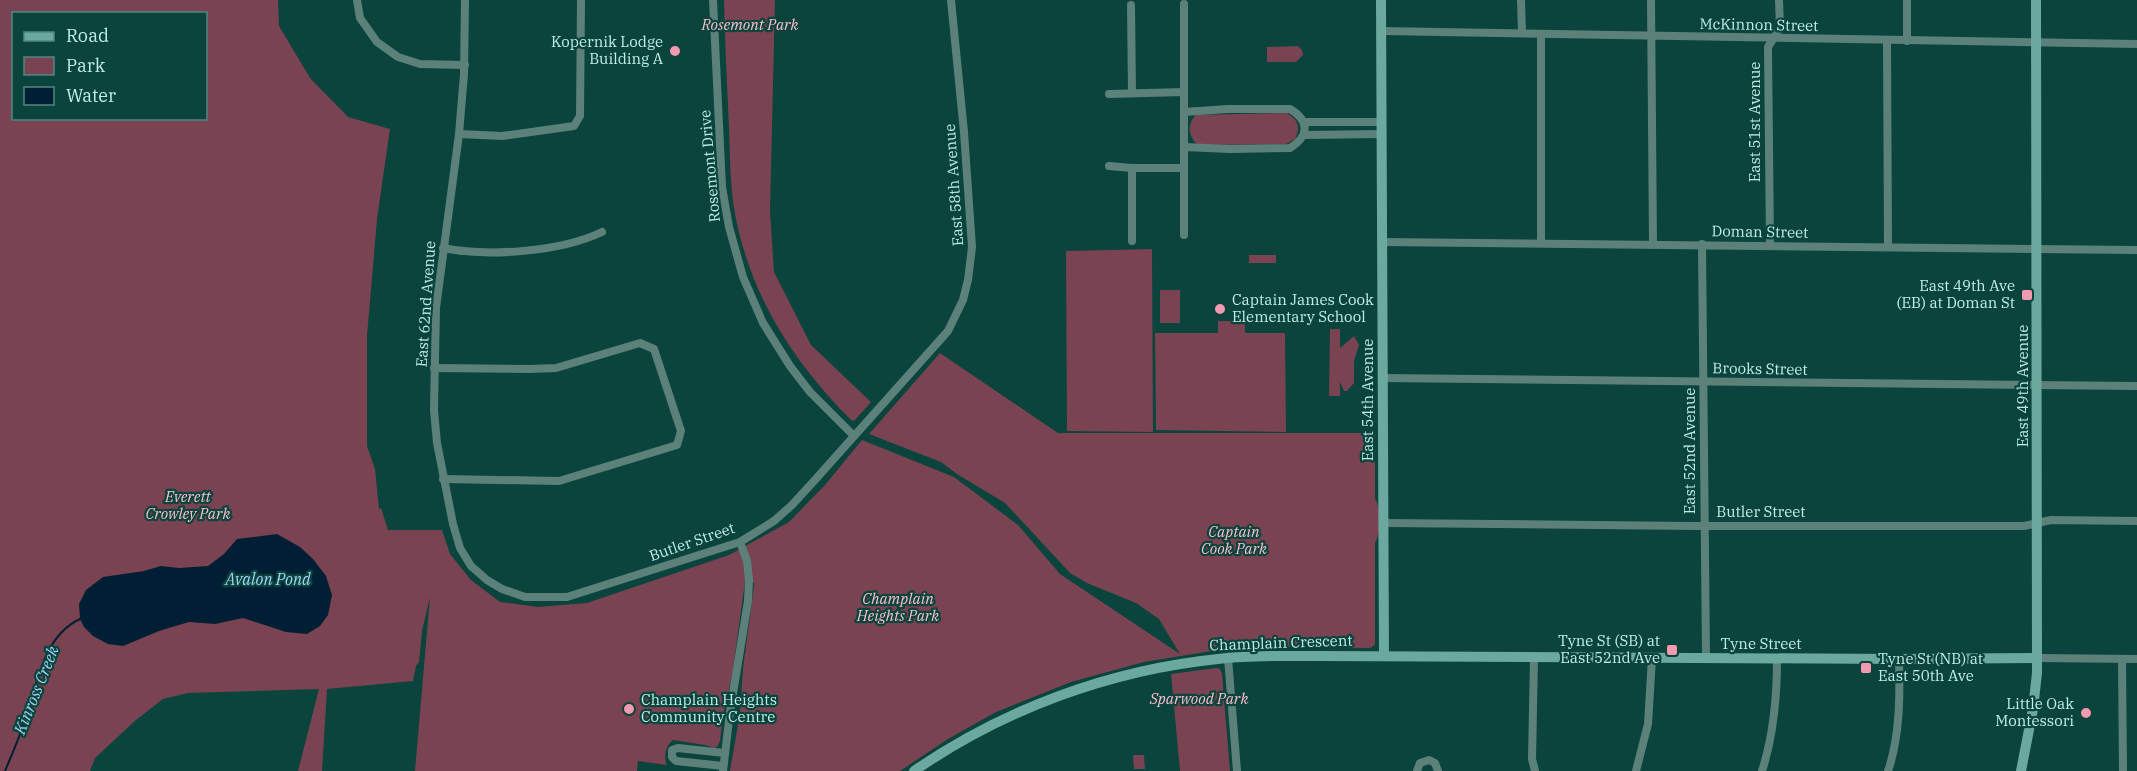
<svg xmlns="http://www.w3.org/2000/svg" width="2137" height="771" viewBox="0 0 2137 771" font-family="'IBM Plex Serif',serif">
<rect width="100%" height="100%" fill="#0a443d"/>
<g fill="#794351" fill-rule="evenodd">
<path d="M0,0H278L279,26L310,78L348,117L390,129L377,219L367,336V446L375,469L379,509L381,508L388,530H442L450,554L471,580L500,602L538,607L587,603L729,555L789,522L825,485L862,440L954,477L1018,525L1060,574L1180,654L1159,619L1136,603L1087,583L1070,573L1005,503L957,474L941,462L869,434L940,353L1058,433H1375V499C1382,509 1381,533 1375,543V645L1370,648L1261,647L1218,650L1144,662L1071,682L996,712L948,739L900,771H730L740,713L743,668L753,594L754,583L745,582L732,676L723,715L720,741L717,747L714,748L705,745L673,740C666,745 663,757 667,765L638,761L637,771H415L430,597L422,631L419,662L416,666L413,681L327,689L322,771H298L319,689L188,693L163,699L136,720L95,758L90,771H0ZM14,14H206V118H14Z"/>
<path d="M724,0H775L770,211L774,272L811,345L871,402L855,420L852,421C793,362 751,297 735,214C730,186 730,156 729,128C727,85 725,42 724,0Z"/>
<path d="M1298,46L1302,50L1303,55L1296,62H1267V47Z"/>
<path d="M1287,113C1298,120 1301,127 1295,139L1286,144L1205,145L1197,144C1188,136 1187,123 1196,115Z"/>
<path d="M1152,249L1153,432L1067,431L1066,251Z"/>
<rect x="1249" y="255" width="27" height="8"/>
<rect x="1160" y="290" width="20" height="33"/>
<path d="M1218,321H1245V333H1285L1286,432L1156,430L1155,333H1218Z"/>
<path d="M1330,329H1340V348L1354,336L1359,345L1354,361V383L1347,391H1344L1340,382V396H1329Z"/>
<path d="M1216,668L1220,669L1222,674L1230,771H1180L1171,674Z"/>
<path d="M1133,755H1144L1145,769H1134Z"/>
</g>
<path fill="#001f35" d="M277,534L300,547L313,559L326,576L332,595L328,615L320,626L307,634L286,632L243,618L215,624L189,622L159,631L123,646L108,644L93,636L84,627L80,619L79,604L86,590L103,577L144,571L161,566L179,568L208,566L224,554L237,539Z"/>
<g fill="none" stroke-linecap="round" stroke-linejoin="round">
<path stroke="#001f35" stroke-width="2" d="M5,771C13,752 21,734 27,714C38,680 44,636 80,619"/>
<g stroke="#5c817b" stroke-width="8">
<path d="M357,0L360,18L377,42L398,57L420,64L465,65"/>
<path d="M465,0L464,74L459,134L436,308L434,410L437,443L453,524L460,548L471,566L487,580L502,589L525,597H567L740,542L774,521L792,505L814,481L948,331L963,300L968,280L972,247L964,132L951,0"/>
<path d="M713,0L722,187L729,227L743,277L763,323L790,366L810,392L853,435"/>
<path d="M1521,0L1522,33"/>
<path d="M1651,0L1653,244"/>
<path d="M1184,4V235"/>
<path d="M1131,5L1132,93"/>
<path d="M1382,31L2137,44"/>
<path d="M1887,40L1888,247"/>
<path d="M1907,41V0"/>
<path d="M1109,94L1184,92"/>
<path d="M1184,112L1228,109H1290C1310,121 1309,136 1290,148L1230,149L1184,147"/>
<path d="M1304,122H1382"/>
<path d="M459,134L502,136L574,126L580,116L581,0"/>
<path d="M1304,135L1382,134"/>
<path d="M1109,166L1132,168H1184"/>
<path d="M1132,168V241"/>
<path d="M1383,242L2137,250"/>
<path d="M1541,243V35"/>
<path d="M1702,244L1706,658"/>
<path d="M1770,246L1768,47L1780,28L1779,0"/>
<path d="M443,248C488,257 560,252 602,232"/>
<path d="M434,368L530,369L556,368L640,343L654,349L681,431L677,445L559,481L443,479"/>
<path d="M1383,378L2137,386"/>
<path d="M1384,523L1694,526H2024L2051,520L2137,521"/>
<path d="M1228,658L1237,771"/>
<path d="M1534,658L1532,759L1535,771"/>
<path d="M2037,658L2137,659"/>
<path d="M2122,659L2123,771"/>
<path d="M723,766L676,761L672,757V750L678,748L724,753"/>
<path d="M723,771L730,712L748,601L749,580L747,561L740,542"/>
<path d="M1417,771L1420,763L1429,760L1435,763L1438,771"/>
<path d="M1636,771L1648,724L1652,658"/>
<path d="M1762,771C1774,734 1777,697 1777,659"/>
<path d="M1888,771C1900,736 1900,696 1899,659"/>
</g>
<g stroke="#6ba89f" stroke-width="10">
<path d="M1381,0L1384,656"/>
<path d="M914,771C1004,709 1110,670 1218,659C1252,655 1285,656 1319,656L1899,659L2037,658"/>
<path d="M2021,771L2033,709L2037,673L2036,0"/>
</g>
</g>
<g fill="#f29ab0" stroke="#0a443d" stroke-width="2">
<circle cx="675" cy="51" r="6"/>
<rect x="2021" y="289" width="12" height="12" rx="3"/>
<circle cx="1220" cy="309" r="6"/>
<rect x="1666" y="644" width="12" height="12" rx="3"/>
<rect x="1860" y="662" width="12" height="12" rx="3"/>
<circle cx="629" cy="709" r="6"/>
<circle cx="2086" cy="713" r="6"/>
</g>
<g text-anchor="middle" stroke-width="4.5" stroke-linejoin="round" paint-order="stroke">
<g font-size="15" font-style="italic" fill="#febfce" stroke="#0a443d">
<text x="750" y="30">Rosemont Park</text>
<text x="188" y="502">Everett<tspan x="188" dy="17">Crowley Park</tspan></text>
<text x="1234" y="537">Captain<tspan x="1234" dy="17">Cook Park</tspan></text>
<text x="898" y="604">Champlain<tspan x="898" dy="17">Heights Park</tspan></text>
<text x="1199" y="704">Sparwood Park</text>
</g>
<g font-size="15" fill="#bfece4" stroke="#0a443d">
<text transform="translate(1759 25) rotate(1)" y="5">McKinnon Street</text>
<text transform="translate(1755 122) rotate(-90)" y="5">East 51st Avenue</text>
<text transform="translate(710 166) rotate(-95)" y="5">Rosemont Drive</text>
<text transform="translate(954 185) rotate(-94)" y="5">East 58th Avenue</text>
<text transform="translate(1760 232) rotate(1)" y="5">Doman Street</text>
<text transform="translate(426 304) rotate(-86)" y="5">East 62nd Avenue</text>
<text transform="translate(1760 369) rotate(1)" y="5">Brooks Street</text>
<text transform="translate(2023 386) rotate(-90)" y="5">East 49th Avenue</text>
<text transform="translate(1368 400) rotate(-90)" y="5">East 54th Avenue</text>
<text transform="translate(1690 451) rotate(-90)" y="5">East 52nd Avenue</text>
<text x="1761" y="517">Butler Street</text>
<text transform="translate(692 542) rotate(-19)" y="5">Butler Street</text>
<text transform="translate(1281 643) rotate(-2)" y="5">Champlain Crescent</text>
<text x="1761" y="649">Tyne Street</text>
</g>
<g font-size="15" fill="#bfece4" stroke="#0a443d" text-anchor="end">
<text x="663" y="47">Kopernik Lodge<tspan x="663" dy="17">Building A</tspan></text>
<text x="2015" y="291">East 49th Ave<tspan x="2015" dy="17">(EB) at Doman St</tspan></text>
<text x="1232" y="305" text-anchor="start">Captain James Cook<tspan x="1232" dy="17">Elementary School</tspan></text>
<text x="1660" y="646">Tyne St (SB) at<tspan x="1660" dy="17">East 52nd Ave</tspan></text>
<text x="1878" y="664" text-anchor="start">Tyne St (NB) at<tspan x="1878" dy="17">East 50th Ave</tspan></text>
<text x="641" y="705" text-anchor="start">Champlain Heights<tspan x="641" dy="17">Community Centre</tspan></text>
<text x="2074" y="709">Little Oak<tspan x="2074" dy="17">Montessori</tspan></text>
</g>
<g font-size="16" font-style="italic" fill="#a3d2f9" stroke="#0a443d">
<text x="268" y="585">Avalon Pond</text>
<text transform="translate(36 690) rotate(-68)" y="6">Kinross Creek</text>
</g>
</g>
<rect x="12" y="12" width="195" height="108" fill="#0a443d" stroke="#528780" stroke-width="1.5"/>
<rect x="24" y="32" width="30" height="9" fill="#6ba89f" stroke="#528780" stroke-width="1.5"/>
<text x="66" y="42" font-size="18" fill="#bfece4">Road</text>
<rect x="24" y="57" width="30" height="18" fill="#794351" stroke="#528780" stroke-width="1.5"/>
<text x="66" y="72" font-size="18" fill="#bfece4">Park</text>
<rect x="24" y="87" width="30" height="18" fill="#001f35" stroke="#528780" stroke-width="1.5"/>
<text x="66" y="102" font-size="18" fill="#bfece4">Water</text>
</svg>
